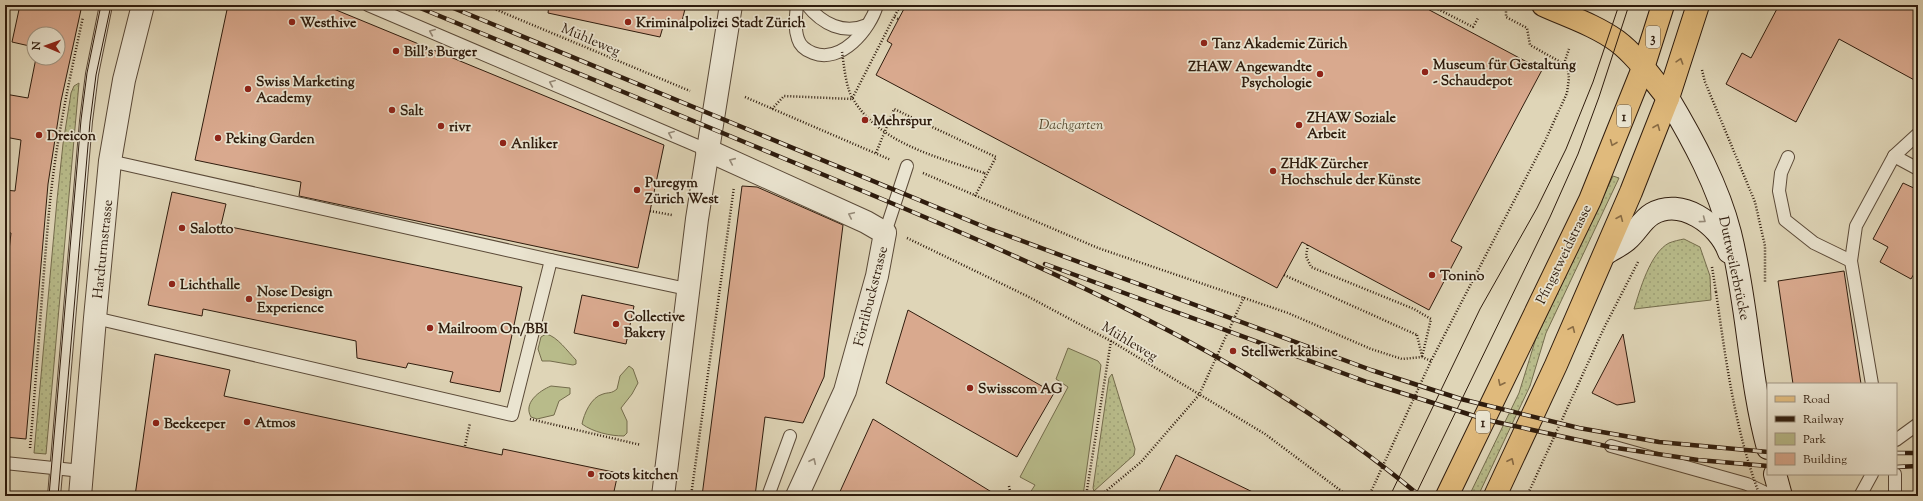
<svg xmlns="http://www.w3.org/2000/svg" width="1923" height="501" viewBox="0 0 1923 501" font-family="'Sorts Mill Goudy',serif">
<defs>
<pattern id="grass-dots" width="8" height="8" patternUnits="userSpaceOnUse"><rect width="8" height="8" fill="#b8bb8a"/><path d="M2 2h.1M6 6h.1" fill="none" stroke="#9ea076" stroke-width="1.8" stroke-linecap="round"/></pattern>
</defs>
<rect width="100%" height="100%" fill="#dfd5b7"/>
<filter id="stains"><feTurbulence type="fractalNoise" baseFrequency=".005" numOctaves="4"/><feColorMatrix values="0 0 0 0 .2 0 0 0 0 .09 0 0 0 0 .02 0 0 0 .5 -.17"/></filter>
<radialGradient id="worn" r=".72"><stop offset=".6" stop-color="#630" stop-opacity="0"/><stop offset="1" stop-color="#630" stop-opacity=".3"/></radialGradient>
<g fill="url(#grass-dots)" stroke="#746c4c">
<path d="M79,83L46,454L34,453L57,200L63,144L71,93L74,86Z"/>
<path d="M1613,176L1619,178L1546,333L1530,386L1478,496H1469L1519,393L1536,338Z"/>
<path d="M1684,239L1700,247L1710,276L1711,300L1634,309C1640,290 1650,253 1669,243C1674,241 1679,240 1684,239Z"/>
<path d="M1112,374L1135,449L1134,455L1094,491L1093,488L1109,378Z"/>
</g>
<g fill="#b8bb8a" stroke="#746c4c">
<path d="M546,334C557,336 568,352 576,360V364L573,365L550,361H542L538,349L541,337Z"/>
<path d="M1068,348L1098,361L1101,365L1083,496H1028L1035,485L1020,477L1068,387L1056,379Z"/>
<path d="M629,366L633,369L638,383L632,394L621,408L627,421V433L624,436C610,436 593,432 582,424C584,414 591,397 603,394C609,392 611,394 617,389L620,376Z"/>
<path d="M551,386L570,388V394L559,401L554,415L537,419L531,417C523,403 539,391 551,386Z"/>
</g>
<g fill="#d9a98e" stroke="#2f1c0d">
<path d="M20,5H82L61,101L48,184L26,439L5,437V286L11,233L5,232V190L15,191L21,140L5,137V94L28,98L36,58H58V34H34V47L12,42Z"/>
<path d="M228,5H324L664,145L638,268L299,196L301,182L195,160Z"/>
<path d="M549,5H686L681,25L665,20L660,37L548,13Z"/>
<path d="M906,5H1420L1542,70L1451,241L1462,247L1429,310L1302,242L1277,288L876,75L892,44L887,41Z"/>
<path d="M1779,5H1918V82L1839,39L1796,122L1726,84L1742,53L1751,58Z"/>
<path d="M1903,183L1918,190V267L1911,279L1880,262L1888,247L1873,239Z"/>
<path d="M742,186L757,187L843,225L824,377L803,423L765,417L755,496H702Z"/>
<path d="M172,192L226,204L221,225L522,287L500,392L450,382L453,372L408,363L406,368L357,358L356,341L203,309L202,316L148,305Z"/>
<path d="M1844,271L1861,384H1793L1778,281Z"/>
<path d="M582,295L634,306L626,344L574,333Z"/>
<path d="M908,310L1054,393L1017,457L886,383Z"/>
<path d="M1623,334L1635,402L1617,405L1592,393Z"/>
<path d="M155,354L230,370L224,396L502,455L503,449L618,473L613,496H135Z"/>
<path d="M873,419L938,459L998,496H838Z"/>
<path d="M1176,455L1261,496H1157Z"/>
</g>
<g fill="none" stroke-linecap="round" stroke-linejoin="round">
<defs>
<g id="lane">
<path d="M368,5L707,150"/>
<path d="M797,5C796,16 794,28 798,39C800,46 805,50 813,53C841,64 870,30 877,5"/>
<path d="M807,5C822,24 844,35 867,25"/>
<path d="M1894,156L1918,169"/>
<path d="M1788,157L1781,173L1779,191L1785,220L1814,243L1851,261"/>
<path d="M110,161L551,260L687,289"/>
<path d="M885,233L907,166"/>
<path d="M95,318L512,415L551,260"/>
<path d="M1872,384L1851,261L1856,226L1894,156L1918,134"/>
<path d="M1896,440L1918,424"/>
<path d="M1611,446L1747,484L1772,496"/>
<path d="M5,463L82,471"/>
<path d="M54,496L86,121L92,74L106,5"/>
<path d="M768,496L790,436"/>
<path d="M1860,496L1872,474"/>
<path d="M1895,496V474"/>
</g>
<g id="street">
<path d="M707,150L866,222L885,233L877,276L845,391L797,496"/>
<path d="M80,496L95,318L110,161L124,80L143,5"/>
<path d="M663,496L697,219L731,5"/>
</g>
<g id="secondary">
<path d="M1668,98C1693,140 1718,186 1730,233C1748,304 1749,378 1768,448"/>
<path d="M1605,254C1612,249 1622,245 1628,239C1637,231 1642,220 1652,214C1681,197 1719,224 1729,252"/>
<path d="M1775,474L1781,496"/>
</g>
<g id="primary">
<path d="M1543,5C1567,16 1595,25 1617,41C1637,56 1652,79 1668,98"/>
<path d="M1447,496L1590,200L1643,68L1663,5"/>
<path d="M1495,496L1556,365L1631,192L1668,98L1698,5"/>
</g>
</defs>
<use href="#lane" stroke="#5b4a38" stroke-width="14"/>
<use href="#street" stroke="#5b4a38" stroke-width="24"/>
<use href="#secondary" stroke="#2f1c0d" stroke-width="24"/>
<use href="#primary" stroke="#2f1c0d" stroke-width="24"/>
<g stroke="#2f1c0d" stroke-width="2.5" stroke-dasharray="1 2" stroke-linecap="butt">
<path d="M485,5L690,91"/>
<path d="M1430,5L1473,27L1478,18"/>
<path d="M898,19L894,17L901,5"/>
<path d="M1564,64L1569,49"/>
<path d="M1702,70L1705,82L1755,202L1765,246V283"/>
<path d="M745,97L891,160"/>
<path d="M772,109L784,96L852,99L894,17"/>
<path d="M876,153L894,109L996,157L987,174"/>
<path d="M923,173L1098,248L1288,313L1371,349L1402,359L1422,357L1431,361"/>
<path d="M975,196L987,174L984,173"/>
<path d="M650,211L672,215"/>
<path d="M907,238L1027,296L1111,341L1265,434L1348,496"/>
<path d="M1308,245L1306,256L1311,267L1414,309L1431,319L1422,357"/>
<path d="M1712,267L1716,292"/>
<path d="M1417,335L1422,356"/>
<path d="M530,419L641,445"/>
<path d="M465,446L470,423"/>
<path d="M30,448C37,369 42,290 49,212C55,146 69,81 83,17"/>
<path d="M1009,486L1011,496"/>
<path d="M691,496L734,187"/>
<path d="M1086,496L1111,341"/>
<path d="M1100,496L1141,462L1199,395L1244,297"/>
<path d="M1369,496L1431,361L1545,141L1567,93L1569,78L1568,70L1564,64L1530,45L1527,28L1506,17V5"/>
<path d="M1527,496L1604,328L1638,262"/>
</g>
<use href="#lane" stroke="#eae4d0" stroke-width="12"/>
<use href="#street" stroke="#eae4d0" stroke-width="22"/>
<use href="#secondary" stroke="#eae4d0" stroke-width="22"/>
<use href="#primary" stroke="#e0ba7c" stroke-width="22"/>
<g stroke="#2f1c0d" stroke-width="1">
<path d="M49,496L81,120L87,73L101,5"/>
<path d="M58,496L90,122L96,75L111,5"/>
<path d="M1390,496L1480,309L1537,208L1566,149L1593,82L1619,5"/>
<path d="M1415,496L1550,217L1578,154L1599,97L1629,5"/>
</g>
<defs>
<g id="rail">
<path d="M413,5C556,64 698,123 841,182C1043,266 1251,354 1420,496"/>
<path d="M446,5L987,228L1371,370L1461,399L1579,428L1659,442L1768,452"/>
<path d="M1045,264L1367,382L1487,420L1610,447L1698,460L1768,466"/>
<path d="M1896,453H1918"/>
<path d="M1896,467L1918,466"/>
</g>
</defs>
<use href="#rail" stroke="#2f1c0d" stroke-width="4.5"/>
<use href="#rail" stroke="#eae4d0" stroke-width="3" stroke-dasharray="9" stroke-linecap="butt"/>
<g stroke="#2f1c0d" stroke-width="2.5" stroke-dasharray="1 2" stroke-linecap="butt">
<path d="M842,52C844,65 846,89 853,99C880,144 938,157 984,173"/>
<path d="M1284,275L1417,335"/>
<path d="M1716,292C1726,361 1735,431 1760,496"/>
</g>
</g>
<defs><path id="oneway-chevron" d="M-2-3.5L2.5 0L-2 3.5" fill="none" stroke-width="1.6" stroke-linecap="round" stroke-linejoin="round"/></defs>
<g stroke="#968a78">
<use href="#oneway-chevron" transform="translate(432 32) rotate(-157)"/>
<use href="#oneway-chevron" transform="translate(552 83) rotate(-157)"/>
<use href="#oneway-chevron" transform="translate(671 134) rotate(-157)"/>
<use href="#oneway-chevron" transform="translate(732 161) rotate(-156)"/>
<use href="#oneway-chevron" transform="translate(851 215) rotate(-155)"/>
<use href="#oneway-chevron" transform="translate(1703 220) rotate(37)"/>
<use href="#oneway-chevron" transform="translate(813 461) rotate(-65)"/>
</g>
<g stroke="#886b44">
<use href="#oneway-chevron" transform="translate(1680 61) rotate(-72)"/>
<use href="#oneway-chevron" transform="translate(1657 127) rotate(-68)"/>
<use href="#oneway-chevron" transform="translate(1613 143) rotate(112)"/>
<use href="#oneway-chevron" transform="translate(1620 218) rotate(-67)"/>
<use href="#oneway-chevron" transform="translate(1572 329) rotate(-66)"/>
<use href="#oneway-chevron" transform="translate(1501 383) rotate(116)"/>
<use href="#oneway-chevron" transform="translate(1511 461) rotate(-65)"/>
</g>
<g fill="#8f2418" stroke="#eae4d0" stroke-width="1.5">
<circle cx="292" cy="22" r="4"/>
<circle cx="628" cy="22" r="4"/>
<circle cx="1204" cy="43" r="4"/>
<circle cx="396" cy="51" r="4"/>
<circle cx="1425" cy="72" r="4"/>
<circle cx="1320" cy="74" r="4"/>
<circle cx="248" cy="89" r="4"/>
<circle cx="392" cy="110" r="4"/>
<circle cx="865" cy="120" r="4"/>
<circle cx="1299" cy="125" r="4"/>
<circle cx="441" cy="126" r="4"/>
<circle cx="39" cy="135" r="4"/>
<circle cx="218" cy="138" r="4"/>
<circle cx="503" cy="143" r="4"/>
<circle cx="1273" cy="171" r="4"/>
<circle cx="637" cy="190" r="4"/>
<circle cx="182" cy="228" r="4"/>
<circle cx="1432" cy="275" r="4"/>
<circle cx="172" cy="284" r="4"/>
<circle cx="249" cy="299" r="4"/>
<circle cx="616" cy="324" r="4"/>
<circle cx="430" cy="328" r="4"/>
<circle cx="1233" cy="351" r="4"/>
<circle cx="970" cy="388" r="4"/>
<circle cx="247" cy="422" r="4"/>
<circle cx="156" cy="423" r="4"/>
<circle cx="591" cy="474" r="4"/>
</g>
<g text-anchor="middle" stroke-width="3.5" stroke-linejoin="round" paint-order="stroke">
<g fill="#eae4d0" stroke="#675848" stroke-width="1">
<rect x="1646" y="26" width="14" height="22" rx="3"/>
<rect x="1617" y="105" width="14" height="22" rx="3"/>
<rect x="1476" y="411" width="14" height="22" rx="3"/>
</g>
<g font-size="13" font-weight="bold" fill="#2f1c0d">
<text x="1653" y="42">3</text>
<text x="1624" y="121">1</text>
<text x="1483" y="427">1</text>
</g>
<g font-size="14" font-weight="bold" fill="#2f1c0d" stroke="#eae4d0" text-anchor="start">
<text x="300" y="27">Westhive</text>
<text x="636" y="27">Kriminalpolizei Stadt Zürich</text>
<text x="1212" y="48">Tanz Akademie Zürich</text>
<text x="404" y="56">Bill's Burger</text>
<text x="1433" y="69">Museum für Gestaltung<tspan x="1433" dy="16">- Schaudepot</tspan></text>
<text x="1312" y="71" text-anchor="end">ZHAW Angewandte<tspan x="1312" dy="16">Psychologie</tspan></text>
<text x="256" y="86">Swiss Marketing<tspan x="256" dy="16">Academy</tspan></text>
<text x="400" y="115">Salt</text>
<text x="1307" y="122">ZHAW Soziale<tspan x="1307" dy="16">Arbeit</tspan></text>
<text x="873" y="125">Mehrspur</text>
<text x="449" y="131">rivr</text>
<text x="47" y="140">Dreicon</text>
<text x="226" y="143">Peking Garden</text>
<text x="511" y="148">Anliker</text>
<text x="1281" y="168">ZHdK Zürcher<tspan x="1281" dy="16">Hochschule der Künste</tspan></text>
<text x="645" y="187">Puregym<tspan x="645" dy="16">Zürich West</tspan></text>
<text x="190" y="233">Salotto</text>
<text x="1440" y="280">Tonino</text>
<text x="180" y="289">Lichthalle</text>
<text x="257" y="296">Nose Design<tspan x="257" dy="16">Experience</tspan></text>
<text x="624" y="321">Collective<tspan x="624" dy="16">Bakery</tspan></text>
<text x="438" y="333">Mailroom On/BBI</text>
<text x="1241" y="356">Stellwerkkabine</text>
<text x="978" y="393">Swisscom AG</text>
<text x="255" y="427">Atmos</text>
<text x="164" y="428">Beekeeper</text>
<text x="599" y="479">roots kitchen</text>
</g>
<g font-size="14" fill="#2f1c0d" stroke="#eae4d0">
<text transform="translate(591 39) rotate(23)" y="5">Mühleweg</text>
<text transform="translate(102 249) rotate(-84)" y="5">Hardturmstrasse</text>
<text transform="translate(1563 254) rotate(-64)" y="5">Pfingstweidstrasse</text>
<text transform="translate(1735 268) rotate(78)" y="5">Duttweilerbrücke</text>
<text transform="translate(870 296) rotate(-76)" y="5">Förrlibuckstrasse</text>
<text transform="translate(1130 341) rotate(31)" y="5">Mühleweg</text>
</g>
<g font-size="14" font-style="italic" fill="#584c32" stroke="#eae4d0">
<text x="1071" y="129">Dachgarten</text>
</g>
</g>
<rect width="1923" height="501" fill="none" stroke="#dfd5b7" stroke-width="20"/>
<rect x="6" y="6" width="1911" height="489" fill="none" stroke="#2f1c0d" stroke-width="2"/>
<rect x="10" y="10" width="1903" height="481" fill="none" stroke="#2f1c0d"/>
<rect x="1767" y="383" width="130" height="92" fill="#eae4d0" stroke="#9f9482"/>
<rect x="1775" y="396" width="20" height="6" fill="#e0ba7c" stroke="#9f9482"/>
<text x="1803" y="403" font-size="12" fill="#2f1c0d">Road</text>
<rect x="1775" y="416" width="20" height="6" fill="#2f1c0d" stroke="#9f9482"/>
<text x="1803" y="423" font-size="12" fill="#2f1c0d">Railway</text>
<rect x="1775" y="433" width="20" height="12" fill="#b8bb8a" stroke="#9f9482"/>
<text x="1803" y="443" font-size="12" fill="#2f1c0d">Park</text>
<rect x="1775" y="453" width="20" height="12" fill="#d9a98e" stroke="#9f9482"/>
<text x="1803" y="463" font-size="12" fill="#2f1c0d">Building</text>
<g transform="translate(46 46) rotate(272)"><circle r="19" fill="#eae4d0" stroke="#9f9482"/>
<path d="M0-3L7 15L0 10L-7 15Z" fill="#8f2418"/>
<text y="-6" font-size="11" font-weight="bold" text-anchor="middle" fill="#2f1c0d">N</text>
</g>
<rect width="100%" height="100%" filter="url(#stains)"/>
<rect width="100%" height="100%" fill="url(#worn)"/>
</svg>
